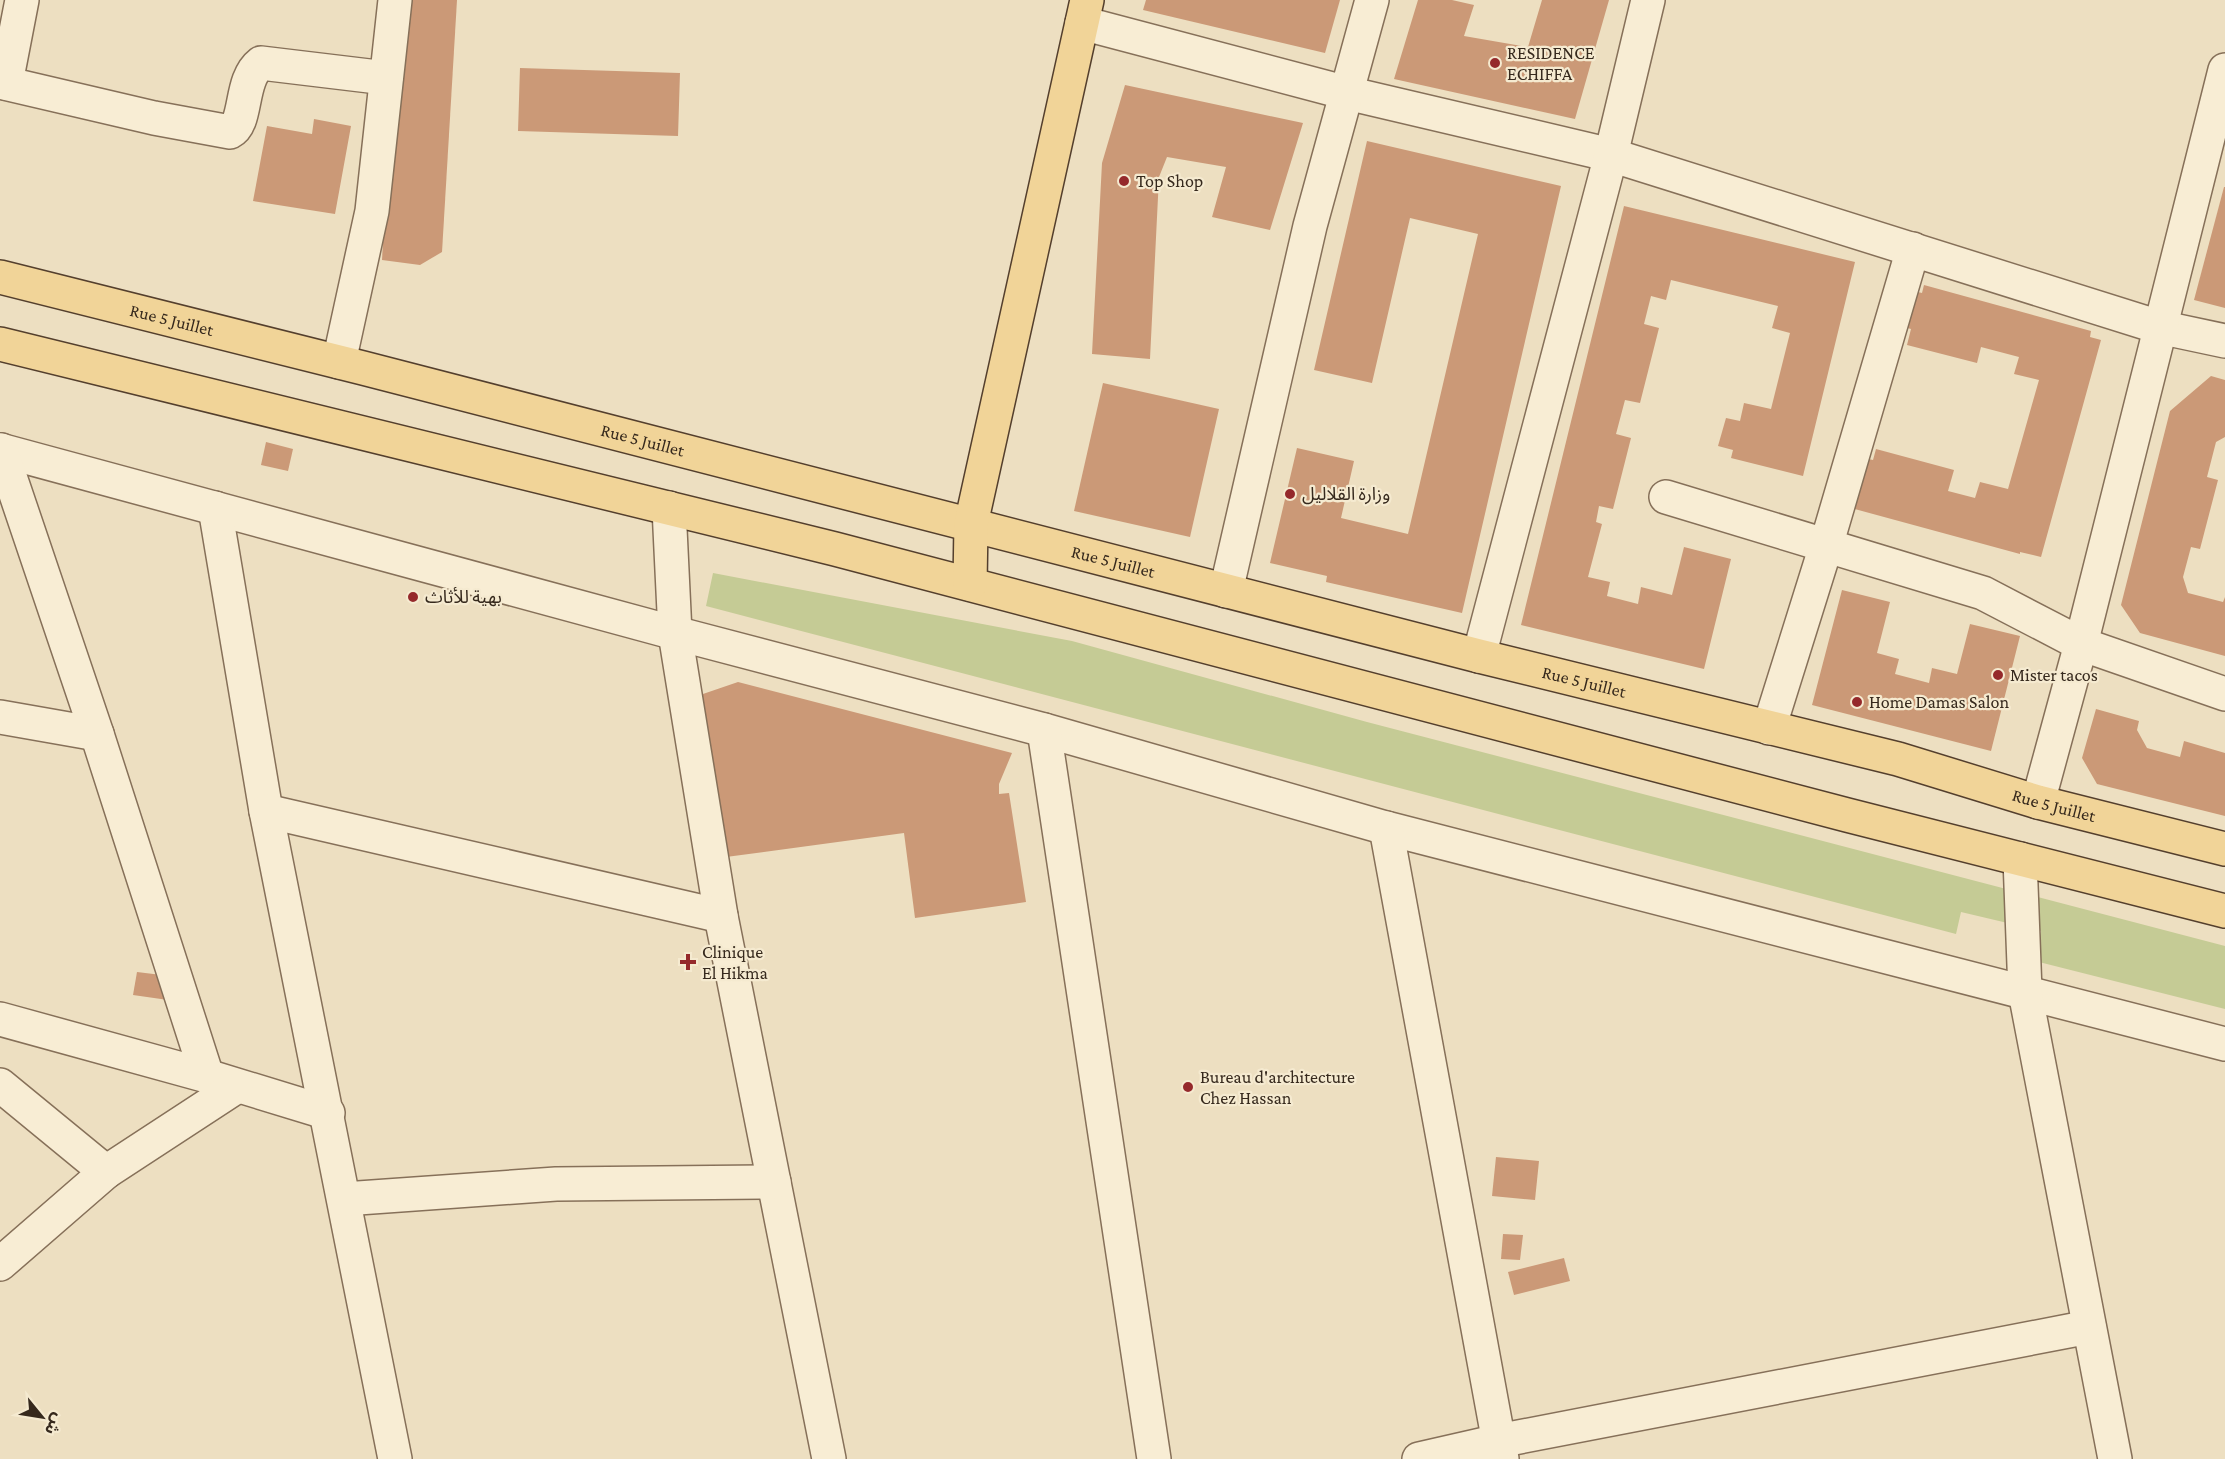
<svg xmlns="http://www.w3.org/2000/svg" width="2225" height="1459" viewBox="0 0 2225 1459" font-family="'Crimson Pro','Noto Sans Arabic',serif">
<rect width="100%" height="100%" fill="#eddfc1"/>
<path fill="#c5cb95" d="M713,573L1072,641L1367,722L2225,946V1009L2035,961L2041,931L1961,912L1956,934L706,606Z"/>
<g fill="#cb9977">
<path d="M397,0H457L442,252L420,265L382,260Z"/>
<path d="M1146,0H1340L1325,53L1143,10Z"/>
<path d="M1418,0H1452L1474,5L1464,36L1528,47L1542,0H1609L1575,119L1394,79Z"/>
<path d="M520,68L680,73L678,136L518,131Z"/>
<path d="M1125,85L1303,123L1270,230L1212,217L1226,167L1167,157L1159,177L1150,359L1092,354L1102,163Z"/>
<path d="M314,119L351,126L335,214L253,201L267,126L312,134Z"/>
<path d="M1367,141L1561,186L1462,613L1326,582L1327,576L1270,563L1297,448L1354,461L1341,518L1408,534L1478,234L1410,218L1372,383L1314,370Z"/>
<path d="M2224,187H2225V308L2194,300Z"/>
<path d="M1624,206L1855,262L1803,476L1731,458L1733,450L1718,446L1726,418L1740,421L1744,403L1771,409L1790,333L1772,328L1778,306L1671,280L1666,300L1651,296L1644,324L1659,328L1640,403L1625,400L1616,434L1631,438L1613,509L1599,506L1596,522L1602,524L1588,577L1610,582L1607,596L1638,604L1641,587L1672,595L1684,547L1731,559L1704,669L1521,625Z"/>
<path d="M1924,285L2091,331L2090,337L2101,340L2041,557L2020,552V554L1840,505L1855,456L1873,460L1876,449L1954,470L1948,491L1975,498L1980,482L2008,489L2039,380L2014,374L2019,357L1981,347L1977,363L1907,345L1911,329L1897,325L1906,289L1922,293Z"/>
<path d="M2211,376L2225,380V437L2216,442L2207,477L2218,480L2200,549L2191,547L2183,577L2188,593L2223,602L2225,597V656L2140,633L2121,605L2170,411Z"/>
<path d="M1103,383L1219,409L1190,537L1074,511Z"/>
<path d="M266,442L293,449L288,471L261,465Z"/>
<path d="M1842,590L1890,602L1877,653L1899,659L1895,674L1929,683L1932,668L1957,674L1970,624L2020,636L1991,751L1812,705Z"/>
<path d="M738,682L1012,753L999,784V794L1009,793L1026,902L915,918L904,833L726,857L700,695Z"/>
<path d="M2096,709L2139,721L2137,730L2147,748L2180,757L2184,741L2225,753V816L2097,784L2082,758Z"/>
<path d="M137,972L178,977L175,1001L133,995Z"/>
<path d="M1496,1157L1539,1161L1535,1200L1492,1196Z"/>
<path d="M1503,1234L1523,1235L1520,1260L1501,1259Z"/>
<path d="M1564,1258L1570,1281L1514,1295L1508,1272Z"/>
</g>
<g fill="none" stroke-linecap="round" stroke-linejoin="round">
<defs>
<g id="minor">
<path d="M1082,23L1347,93L1611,155L2159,327L2225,341"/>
<path d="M0,82L154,118L230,132C248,123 239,80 261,63L386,78"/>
<path d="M6,83L22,0"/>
<path d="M339,362L372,211L395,0"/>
<path d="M0,450L675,633L1044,730L1386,828L2225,1044"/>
<path d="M1,450L97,734L207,1076"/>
<path d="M1666,497L1983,593L2081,644L2225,694"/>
<path d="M215,508L266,811L395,1459"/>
<path d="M669,508L675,633L721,916L829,1459"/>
<path d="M1226,591L1310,226L1372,0"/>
<path d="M1479,656L1611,155L1648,0"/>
<path d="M0,717L97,734"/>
<path d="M1769,728L1826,546L1913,249"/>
<path d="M1044,730L1154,1459"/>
<path d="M2038,802L2081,644L2225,70"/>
<path d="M266,811L721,916"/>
<path d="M1386,828L1502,1459"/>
<path d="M2020,859L2025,992L2115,1459"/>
<path d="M0,1019L207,1076L328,1113"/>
<path d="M0,1085L106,1172"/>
<path d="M344,1199L556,1184L774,1182"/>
<path d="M0,1264L106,1172L236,1087"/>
<path d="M1419,1459L1498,1441L2089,1327"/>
</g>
<g id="major">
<path id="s1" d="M0,277L363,368L1479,656L1898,759L2038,802L2225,849"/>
<path d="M0,344L835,549L1847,815L2225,911"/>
<path d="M970,584L971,524L1087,0"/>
</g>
</defs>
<use href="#minor" stroke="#867059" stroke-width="36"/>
<use href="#major" stroke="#543f2d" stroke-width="36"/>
<use href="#minor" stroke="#f8edd4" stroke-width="33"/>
<use href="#major" stroke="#f1d498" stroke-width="33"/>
</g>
<g fill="#95292b" stroke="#f5ead0" stroke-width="2">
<circle cx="1495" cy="63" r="6"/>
<circle cx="1124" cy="181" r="6"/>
<circle cx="1290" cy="494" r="6"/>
<circle cx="413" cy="597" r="6"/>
<circle cx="1998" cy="675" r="6"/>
<circle cx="1857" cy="702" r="6"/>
<path d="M685 953h6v6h6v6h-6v6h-6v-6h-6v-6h6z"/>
<circle cx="1188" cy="1087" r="6"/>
</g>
<g text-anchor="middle" stroke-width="4.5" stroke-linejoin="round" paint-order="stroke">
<g font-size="18" fill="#36291d" stroke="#f5ead0" text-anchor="start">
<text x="1507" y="59">RESIDENCE<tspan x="1507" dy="21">ECHIFFA</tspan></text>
<text x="1136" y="187">Top Shop</text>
<text x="1302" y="500">وزارة القلاليل</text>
<text x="425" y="603">بهية للأثاث</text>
<text x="2010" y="681">Mister tacos</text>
<text x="1869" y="708">Home Damas Salon</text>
<text x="702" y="958">Clinique<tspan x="702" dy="21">El Hikma</tspan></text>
<text x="1200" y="1083">Bureau d'architecture<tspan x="1200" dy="21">Chez Hassan</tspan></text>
</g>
<g font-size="18" fill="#36291d" stroke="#f5ead0">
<text dy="6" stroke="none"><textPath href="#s1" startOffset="177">Rue 5 Juillet</textPath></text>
<text dy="6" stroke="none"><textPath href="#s1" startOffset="663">Rue 5 Juillet</textPath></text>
<text dy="6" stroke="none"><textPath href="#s1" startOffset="1149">Rue 5 Juillet</textPath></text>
<text dy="6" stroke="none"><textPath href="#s1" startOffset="1635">Rue 5 Juillet</textPath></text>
<text dy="6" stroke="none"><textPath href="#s1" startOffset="2121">Rue 5 Juillet</textPath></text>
</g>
</g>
<g transform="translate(42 1417) rotate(120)" stroke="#f5ead0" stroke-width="4.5" paint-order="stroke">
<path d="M0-4.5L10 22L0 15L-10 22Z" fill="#36291d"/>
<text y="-9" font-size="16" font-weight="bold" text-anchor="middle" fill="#36291d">ش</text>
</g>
</svg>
